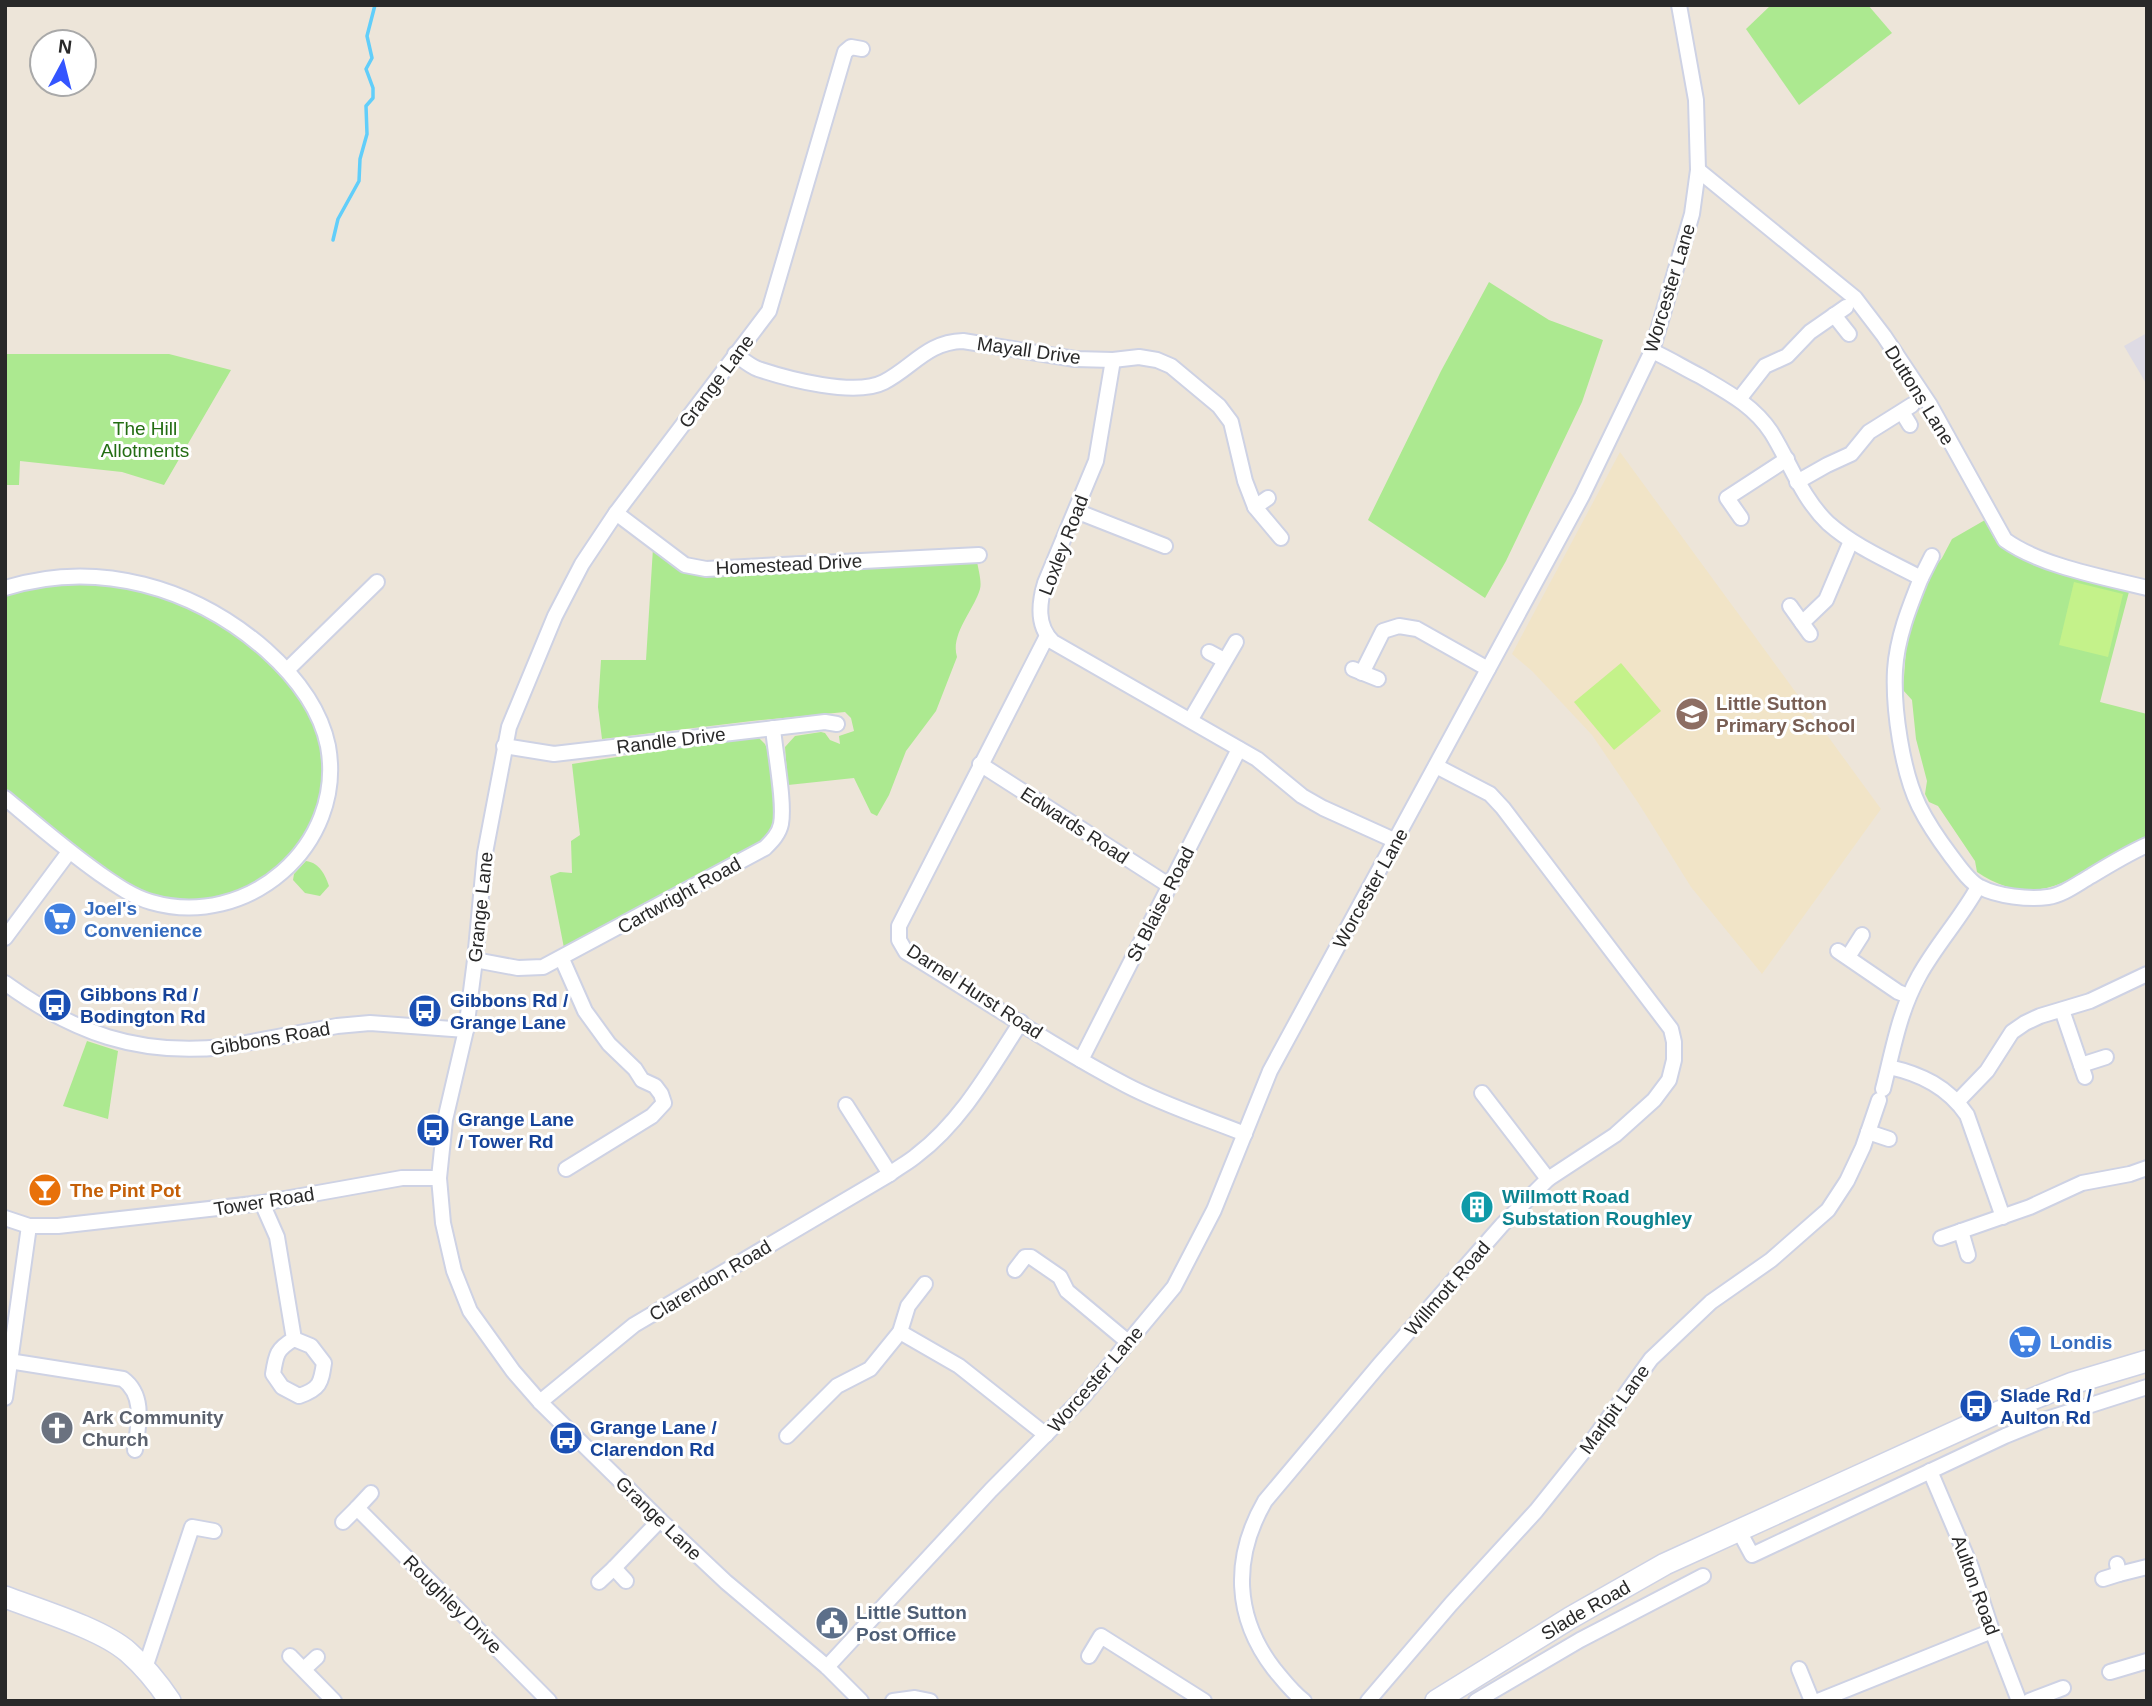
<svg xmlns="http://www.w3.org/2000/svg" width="2152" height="1706" viewBox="0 0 2152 1706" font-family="Arial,sans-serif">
<rect width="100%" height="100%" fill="#ede5d9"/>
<path fill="#dedbe4" d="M2147,333V385L2124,346Z"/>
<path fill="#f1e4c7" d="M1620,452L1881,809L1762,974L1691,887L1639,804L1592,735L1532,671L1512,654Z"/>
<g fill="#ace990">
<path d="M1771,5H1868L1892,33L1799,105L1746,29Z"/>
<path d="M1489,282L1549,320L1603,340L1582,402L1506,561L1485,598L1368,520L1441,371Z"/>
<path d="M5,354H169L231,370L164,485L122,472L20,461L19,485H5Z"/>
<path d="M1985,520L1994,538L2018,554L2130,588L2100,702L2147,714V837C2087,864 2045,918 1977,872L1975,861L1938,806L1929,802L1925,794L1927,781L1916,739L1912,700L1903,690L1906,650L1913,619L1930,573L1942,558L1952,539Z"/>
<path d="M653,548L690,573L697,576L977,561C978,569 982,581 980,589C974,610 950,634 957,657L936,711L906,751L889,795L877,816L871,813L854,778L788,785L785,747L795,736L821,732L825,733L830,740L840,744L839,736L854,731L851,718L845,712L752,721L602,739L598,707L601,660H646Z"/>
<path d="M82,581L138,588L185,603L254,646L289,682L305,705L313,720L319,738L323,782L313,821L304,838L283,866L239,895L181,902L145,894L128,886L53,830L5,789V594L31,585Z"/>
<path d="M759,738L765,744L767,749C769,767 780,818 772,831C767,838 758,843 750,848L564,948L550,876L560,872L572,873L571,841L580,835L572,764L720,741Z"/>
<path d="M306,861C320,863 325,875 329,886L320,896L305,893L293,880L294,874Z"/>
<path d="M87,1041L118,1051L108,1119L63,1106Z"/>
</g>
<g fill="#c4f28a">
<path d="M2074,582L2123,594L2108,657L2059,645Z"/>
<path d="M1621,663L1661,711L1614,750L1574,702Z"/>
</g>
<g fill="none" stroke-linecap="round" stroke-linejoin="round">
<path stroke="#61cefa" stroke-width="3.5" d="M333,240L338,219L359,181L360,159L367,134L366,106L373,98V88L366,69L372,58L367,36L375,5"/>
<defs>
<g id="street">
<path d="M1698,170L1855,298L1884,336L1930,405L2005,540C2041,566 2103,577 2147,588"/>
<path d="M1834,315L1849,334"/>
<path d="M1652,351C1668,358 1684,368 1700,376C1727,392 1753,405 1771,432C1790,462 1801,497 1828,523C1855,547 1889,561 1921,578C1909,608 1897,638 1895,670C1893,709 1902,771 1919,806C1928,824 1939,840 1951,856C1958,865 1969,882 1980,887C1997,896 2029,900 2048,897C2063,895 2077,884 2091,876C2109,865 2127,854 2147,845"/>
<path d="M735,354C742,359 750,366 758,369C788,379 855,397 884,382C913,367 927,342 963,341L1075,359L1113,360L1139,357L1157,360L1171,366L1219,406L1231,422L1245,481L1255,507L1281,538"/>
<path d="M1113,360L1096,461L1045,583C1039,603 1036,626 1053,642L1257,759L1302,796L1323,808L1396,841"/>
<path d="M1740,398L1765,366L1787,356L1810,332L1846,307"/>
<path d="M1902,412L1910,425"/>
<path d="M1797,482L1827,465L1851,454L1869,432L1912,405"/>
<path d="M1255,507L1268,498"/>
<path d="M1076,511L1165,546"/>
<path d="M616,513L685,565L706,569L979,555"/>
<path d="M1741,518L1727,498L1787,459"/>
<path d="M1921,578L1932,556"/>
<path d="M5,588C98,559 194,587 266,650C295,676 320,707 328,746C346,846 247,930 151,902C133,897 116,885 100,874C67,851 36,824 5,798"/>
<path d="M1790,606L1810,634"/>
<path d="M1802,623L1826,600L1851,541"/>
<path d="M1047,636L899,926V940L906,952C979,996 1050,1045 1126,1085C1164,1105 1205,1118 1245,1134"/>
<path d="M1209,652L1224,660"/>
<path d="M1353,669L1378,679"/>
<path d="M287,670L377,582"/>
<path d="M1362,673L1383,631L1399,626L1417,629L1488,669"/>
<path d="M1191,719L1236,642"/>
<path d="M504,746L554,754L825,722L837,724"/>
<path d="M980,764L1170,886"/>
<path d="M5,938L69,852"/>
<path d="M1838,951L1898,992L1908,996"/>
<path d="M1848,957L1862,935"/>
<path d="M562,959L585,1011L609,1044L635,1069L642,1080L655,1086L661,1094L664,1103L652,1116L566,1169"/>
<path d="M475,960L518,968L543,967L765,848C772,841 779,834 781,824C785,802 775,753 773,728"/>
<path d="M5,983C74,1033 138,1056 224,1047L337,1026L370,1023L466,1030"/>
<path d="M2062,1010L2085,1077"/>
<path d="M1081,1060L1239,749"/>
<path d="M2081,1065L2106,1057"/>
<path d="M1889,1067C1921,1074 1948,1087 1967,1115L2003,1217"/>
<path d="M1883,1089C1893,1050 1899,1012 1919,976C1936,945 1961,918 1978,887"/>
<path d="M1482,1093L1548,1179"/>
<path d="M1958,1101L1987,1071L2012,1032L2025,1023L2040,1016L2090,1001L2147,974"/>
<path d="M846,1105L890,1174"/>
<path d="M1868,1132L1889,1139"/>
<path d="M262,1203L277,1237L294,1339L311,1346L324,1363C321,1383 320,1389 299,1396L282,1387L273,1374C276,1354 277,1349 294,1339"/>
<path d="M5,1218L29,1226H58L262,1203L402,1178H439"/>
<path d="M1961,1231L1968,1255"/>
<path d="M1941,1238L2030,1207L2082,1183L2130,1174L2147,1168"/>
<path d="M1015,1270L1025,1257H1031L1060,1277L1067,1291L1128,1342"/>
<path d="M900,1332L959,1366L1046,1435"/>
<path d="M9,1361L123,1379C146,1396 138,1426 135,1450"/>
<path d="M5,1398L29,1226"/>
<path d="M540,1402L634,1325L890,1174C899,1167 909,1162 917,1155C962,1121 991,1068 1021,1022"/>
<path d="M787,1436L837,1386L870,1369L900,1332L908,1306L925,1284"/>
<path d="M1930,1471L1971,1567L1992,1631L2019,1701"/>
<path d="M357,1508L371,1493"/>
<path d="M343,1522L357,1508L549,1701"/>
<path d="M1739,1531L1752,1555L2005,1436L2047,1419L2147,1387"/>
<path d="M2117,1564L2119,1574L2147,1567"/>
<path d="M614,1568L626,1581"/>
<path d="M2103,1579L2119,1574"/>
<path d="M599,1582L614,1568L660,1520"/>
<path d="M290,1656L334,1701"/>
<path d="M1089,1656L1101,1636L1204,1701"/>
<path d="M827,1667L991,1490L1082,1398L1174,1287L1214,1210L1270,1071L1582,496L1652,351L1692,214L1698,170L1696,100L1679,5"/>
<path d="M145,1668L192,1527L214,1531"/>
<path d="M304,1669L317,1657"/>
<path d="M1799,1669L1812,1701"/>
<path d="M2110,1672L2147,1661"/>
<path d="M861,1701L827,1667L726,1582L660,1520L540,1402L513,1371L470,1311L454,1271L443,1223L439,1178L445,1120L466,1030L475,960L485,853L509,727L555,616L582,564L616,513L769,311L845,52L851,47L862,49"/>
<path d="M893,1701L915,1698L930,1701"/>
<path d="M1304,1701C1292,1692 1284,1681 1274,1669C1234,1617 1232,1558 1265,1501L1380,1364L1502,1225L1548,1179L1615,1135L1654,1100L1669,1080L1674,1060V1042L1671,1029L1503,808L1490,794L1436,766"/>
<path d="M1368,1701L1451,1604L1536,1511L1592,1441L1651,1359L1711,1302L1771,1260L1828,1210L1847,1181L1863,1147L1879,1100"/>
<path d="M1476,1701L1580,1640L1703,1576"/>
<path d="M1818,1701L1992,1631"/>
<path d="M2029,1701L2063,1688"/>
</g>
<g id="secondary">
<path d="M5,1597C39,1610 102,1629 128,1652C144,1666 158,1683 170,1701"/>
<path id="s1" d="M1436,1701L1570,1618L1665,1564L1999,1412L2073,1383L2147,1361"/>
</g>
</defs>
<use href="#street" stroke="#ced2e4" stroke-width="18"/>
<use href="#secondary" stroke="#ced2e4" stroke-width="24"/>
<use href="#street" stroke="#fff" stroke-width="14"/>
<use href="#secondary" stroke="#fff" stroke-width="21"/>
</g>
<defs>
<symbol id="school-disc" viewBox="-11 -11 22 22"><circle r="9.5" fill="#8d6e63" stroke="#fff"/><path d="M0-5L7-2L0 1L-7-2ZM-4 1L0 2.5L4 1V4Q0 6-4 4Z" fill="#fff"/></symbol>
<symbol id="supermarket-disc" viewBox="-11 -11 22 22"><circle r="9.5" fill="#3f7fe0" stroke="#fff"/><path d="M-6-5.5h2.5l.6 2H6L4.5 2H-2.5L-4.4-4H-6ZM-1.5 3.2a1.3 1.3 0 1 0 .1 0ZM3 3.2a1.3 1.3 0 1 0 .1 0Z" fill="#fff"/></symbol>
<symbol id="bus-disc" viewBox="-11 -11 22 22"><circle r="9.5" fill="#1a4fb4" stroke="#fff"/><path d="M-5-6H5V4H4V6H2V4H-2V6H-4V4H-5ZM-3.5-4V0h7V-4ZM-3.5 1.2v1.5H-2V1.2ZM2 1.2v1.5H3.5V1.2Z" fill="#fff"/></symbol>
<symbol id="bar-disc" viewBox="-11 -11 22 22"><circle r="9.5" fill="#e8710a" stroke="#fff"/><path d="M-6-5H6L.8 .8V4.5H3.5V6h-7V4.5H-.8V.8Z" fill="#fff"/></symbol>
<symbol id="building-disc" viewBox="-11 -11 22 22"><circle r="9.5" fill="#0f9aa8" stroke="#fff"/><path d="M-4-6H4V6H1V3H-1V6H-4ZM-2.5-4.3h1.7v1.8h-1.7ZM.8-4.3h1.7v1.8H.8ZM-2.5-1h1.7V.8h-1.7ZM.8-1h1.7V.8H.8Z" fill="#fff"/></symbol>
<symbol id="church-disc" viewBox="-11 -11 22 22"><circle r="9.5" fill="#6b7280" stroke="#fff"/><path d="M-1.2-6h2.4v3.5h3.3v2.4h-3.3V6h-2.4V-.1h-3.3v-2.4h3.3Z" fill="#fff"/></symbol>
<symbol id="civic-disc" viewBox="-11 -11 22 22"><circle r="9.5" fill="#5c6f8a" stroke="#fff"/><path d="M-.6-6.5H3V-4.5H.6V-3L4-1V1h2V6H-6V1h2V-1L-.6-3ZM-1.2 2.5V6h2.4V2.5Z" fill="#fff"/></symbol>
</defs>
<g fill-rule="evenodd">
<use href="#school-disc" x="1673" y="695" width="38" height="38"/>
<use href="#supermarket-disc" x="41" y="900" width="38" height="38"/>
<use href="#bus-disc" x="36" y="986" width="38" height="38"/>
<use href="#bus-disc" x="406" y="992" width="38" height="38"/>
<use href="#bus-disc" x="414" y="1111" width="38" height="38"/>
<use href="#bar-disc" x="26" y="1171" width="38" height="38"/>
<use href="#building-disc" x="1458" y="1188" width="38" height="38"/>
<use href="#supermarket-disc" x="2006" y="1323" width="38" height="38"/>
<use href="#bus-disc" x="1957" y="1387" width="38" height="38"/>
<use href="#church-disc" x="38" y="1409" width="38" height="38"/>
<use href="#bus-disc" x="547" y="1419" width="38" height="38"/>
<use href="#civic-disc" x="813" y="1604" width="38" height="38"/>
</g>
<g text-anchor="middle" stroke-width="6" stroke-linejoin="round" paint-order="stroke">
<g font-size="19" fill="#292929" stroke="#fff">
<text transform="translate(1669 288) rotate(-73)" y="7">Worcester Lane</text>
<text transform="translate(1029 350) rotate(8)" y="7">Mayall Drive</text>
<text transform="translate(716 381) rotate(-53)" y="7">Grange Lane</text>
<text transform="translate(1920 395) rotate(58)" y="7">Duttons Lane</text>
<text transform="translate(1063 545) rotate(-69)" y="7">Loxley Road</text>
<text transform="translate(789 564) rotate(-3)" y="7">Homestead Drive</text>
<text transform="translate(671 740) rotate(-7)" y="7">Randle Drive</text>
<text transform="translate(1075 825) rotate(33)" y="7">Edwards Road</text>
<text transform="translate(1370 888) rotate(-61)" y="7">Worcester Lane</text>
<text transform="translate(679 895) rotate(-29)" y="7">Cartwright Road</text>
<text transform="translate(1160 904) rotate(-63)" y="7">St Blaise Road</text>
<text transform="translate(480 907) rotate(-84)" y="7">Grange Lane</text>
<text transform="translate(975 991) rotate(33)" y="7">Darnel Hurst Road</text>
<text transform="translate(270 1038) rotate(-10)" y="7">Gibbons Road</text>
<text transform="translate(264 1201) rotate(-9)" y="7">Tower Road</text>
<text transform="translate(710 1280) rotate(-31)" y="7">Clarendon Road</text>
<text transform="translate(1447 1288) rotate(-49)" y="7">Willmott Road</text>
<text transform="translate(1095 1379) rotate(-49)" y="7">Worcester Lane</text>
<text transform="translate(1614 1409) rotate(-54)" y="7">Marlpit Lane</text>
<text transform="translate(659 1518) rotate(44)" y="7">Grange Lane</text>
<text transform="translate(1976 1585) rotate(70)" y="7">Aulton Road</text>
<text transform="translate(453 1604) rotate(45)" y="7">Roughley Drive</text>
<text dy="7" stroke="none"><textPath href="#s1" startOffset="175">Slade Road</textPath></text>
</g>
<g font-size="19" fill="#236d13" stroke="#fff">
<text x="145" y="435">The Hill<tspan x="145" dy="22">Allotments</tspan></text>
</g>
<g font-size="19" font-weight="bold" fill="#785e54" stroke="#fff" text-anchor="start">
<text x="1716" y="710">Little Sutton<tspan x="1716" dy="22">Primary School</tspan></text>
</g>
<g font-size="19" font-weight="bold" fill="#366cbe" stroke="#fff" text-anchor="start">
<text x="84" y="915">Joel's<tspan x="84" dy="22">Convenience</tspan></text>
<text x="2050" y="1349">Londis</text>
</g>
<g font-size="19" font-weight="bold" fill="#164399" stroke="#fff" text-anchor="start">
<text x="80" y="1001">Gibbons Rd /<tspan x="80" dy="22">Bodington Rd</tspan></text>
<text x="450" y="1007">Gibbons Rd /<tspan x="450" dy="22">Grange Lane</tspan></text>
<text x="458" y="1126">Grange Lane<tspan x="458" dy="22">/ Tower Rd</tspan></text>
<text x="2000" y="1402">Slade Rd /<tspan x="2000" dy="22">Aulton Rd</tspan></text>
<text x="590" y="1434">Grange Lane /<tspan x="590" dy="22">Clarendon Rd</tspan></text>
</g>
<g font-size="19" font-weight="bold" fill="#c56008" stroke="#fff" text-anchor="start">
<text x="70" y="1197">The Pint Pot</text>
</g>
<g font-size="19" font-weight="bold" fill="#0d838f" stroke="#fff" text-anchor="start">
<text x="1502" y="1203">Willmott Road<tspan x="1502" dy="22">Substation Roughley</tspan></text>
</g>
<g font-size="19" font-weight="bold" fill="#5b616d" stroke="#fff" text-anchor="start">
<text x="82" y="1424">Ark Community<tspan x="82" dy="22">Church</tspan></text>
</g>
<g font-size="19" font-weight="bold" fill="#4e5e75" stroke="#fff" text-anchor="start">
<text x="856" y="1619">Little Sutton<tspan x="856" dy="22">Post Office</tspan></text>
</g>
</g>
<rect width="2152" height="1706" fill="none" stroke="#292929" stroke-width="14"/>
<g transform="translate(63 63) rotate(7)"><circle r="33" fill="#ffffff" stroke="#a9a9a9" stroke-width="2"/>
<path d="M0-5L12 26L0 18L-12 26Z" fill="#3455ff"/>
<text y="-10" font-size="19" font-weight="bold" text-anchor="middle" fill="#292929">N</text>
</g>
</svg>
